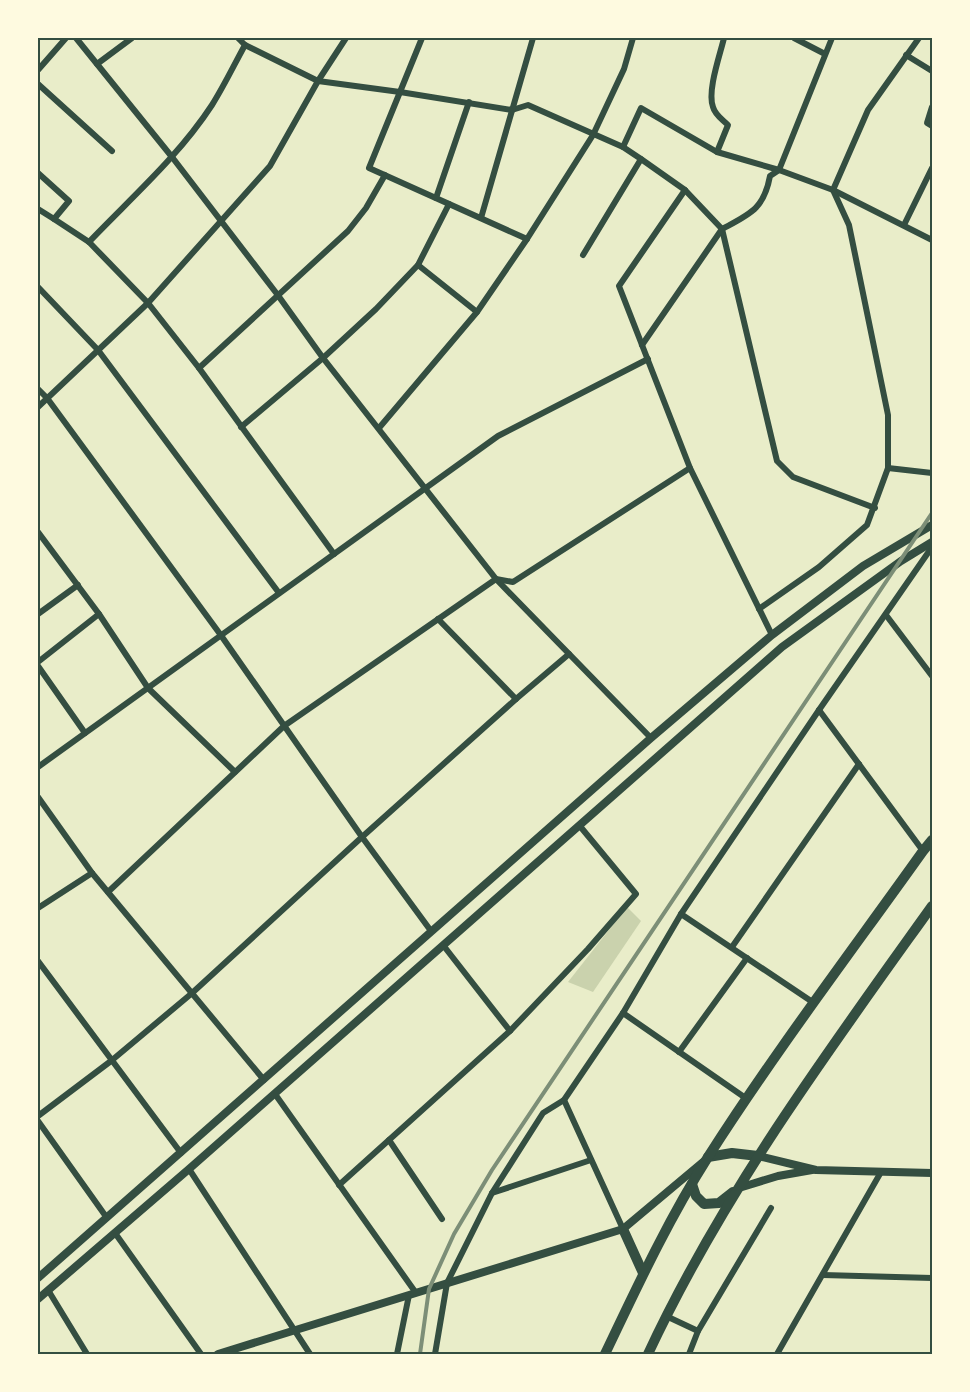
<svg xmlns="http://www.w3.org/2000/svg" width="970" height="1392" viewBox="0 0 970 1392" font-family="'Space Grotesk',sans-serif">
<rect width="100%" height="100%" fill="#e9edc9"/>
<path fill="#cad2ad" d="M627,907L641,921L593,992L568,982Z"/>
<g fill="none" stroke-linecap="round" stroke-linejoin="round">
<g stroke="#344e41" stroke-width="6">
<path d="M76,38L172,157L277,294L323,358L496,579L651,738"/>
<path d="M238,38L245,45L318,81L400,92L512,110L528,105L623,147L641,159L685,190L722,229L777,461L793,477L875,508"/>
<path d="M422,38L369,168L527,239"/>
<path d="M794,38L825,54"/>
<path d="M906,55L932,71"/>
<path d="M97,64L132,38"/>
<path d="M38,70L66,38"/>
<path d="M38,84L112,151"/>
<path d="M932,107L927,123L932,126"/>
<path d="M623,147L641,108L717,152L779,170L833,190L932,240"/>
<path d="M717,152L728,125C722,119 715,115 713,107C707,91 720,55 724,38"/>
<path d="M38,173L69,201L54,219L89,242L148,303L199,368L334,554"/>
<path d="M685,190L619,286L690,468L772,635"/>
<path d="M436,198L469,102"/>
<path d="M38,209L54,219"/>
<path d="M481,218L533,38"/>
<path d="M904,225L932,168"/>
<path d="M89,242C131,198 178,157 212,105C224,86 234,65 245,45"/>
<path d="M583,255L641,159"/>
<path d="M418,265L477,312"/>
<path d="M38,287L98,350L279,593"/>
<path d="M642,345L722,229C750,214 764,209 770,176L779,170L832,38"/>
<path d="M199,368L348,231L366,208L385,175"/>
<path d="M38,389L47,398L220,634L362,837L431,931"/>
<path d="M38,407L148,303L270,166L318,81L346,38"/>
<path d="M241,427L323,358L376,309L418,265L449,204"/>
<path d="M379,428L477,312L527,239L593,135L624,69L633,38"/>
<path d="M888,468L932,473"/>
<path d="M38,532L99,614L148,688L235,772"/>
<path d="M759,609L819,567L867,525L888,468V415L849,225L833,190L868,110L919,38"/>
<path d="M38,614L78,585"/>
<path d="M886,615L932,676"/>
<path d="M438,619L516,699"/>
<path d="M38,662L99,614"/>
<path d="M38,666L85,733"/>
<path d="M819,710L923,851"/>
<path d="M38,767L498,436L648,359"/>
<path d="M38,797L92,873L264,1080"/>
<path d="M108,892L284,726L496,579L513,582L690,468"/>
<path d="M38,908L92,873"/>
<path d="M681,914L814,1003"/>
<path d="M443,945L510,1031"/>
<path d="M732,947L859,764"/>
<path d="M38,961L181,1153"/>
<path d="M623,1013L747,1099"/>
<path d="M679,1052L747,958"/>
<path d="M275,1094L416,1293"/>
<path d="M564,1100L623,1229"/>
<path d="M38,1116L111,1061L191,994L362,837L516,699L569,654"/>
<path d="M38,1121L107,1218"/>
<path d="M389,1140L442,1219"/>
<path d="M189,1169L310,1354"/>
<path d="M339,1185L510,1031L588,949L636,894L579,825"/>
<path d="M492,1193L591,1160"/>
<path d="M115,1233L201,1354"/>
<path d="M823,1275L932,1278"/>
<path d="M48,1290L87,1354"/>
<path d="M666,1316L698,1331"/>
<path d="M397,1354L409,1295"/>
<path d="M435,1354L447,1283L492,1193L543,1113L564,1100L623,1013L681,914L819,710L932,547"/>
<path d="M689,1354L698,1331L771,1208"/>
<path d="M777,1354L881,1172"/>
</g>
<g stroke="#344e41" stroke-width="8">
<path d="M758,1156L816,1170L932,1173"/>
<path d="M739,1188L778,1176L812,1170"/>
<path d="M38,1278L651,738L772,635L863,566L932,525"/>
<path d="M38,1299L189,1169L782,647L901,561L932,542"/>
<path d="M218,1354L623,1229L703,1162"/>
</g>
<g stroke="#344e41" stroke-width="10">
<path d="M708,1157L732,1153L758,1156"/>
<path d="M692,1184L696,1196L704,1204L719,1203L733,1192"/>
<path d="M623,1229L643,1273"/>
<path d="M605,1354C637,1287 668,1220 708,1157C775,1052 851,952 923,851L932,840"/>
<path d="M648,1354C723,1193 829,1050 932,906"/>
</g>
<path stroke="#7c8e77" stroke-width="4" d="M420,1354L429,1289L454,1234L492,1170L932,513"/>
</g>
<rect width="970" height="1392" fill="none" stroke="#fefae0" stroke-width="78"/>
<rect x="39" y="39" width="892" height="1314" fill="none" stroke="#344e41" stroke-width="2"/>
</svg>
